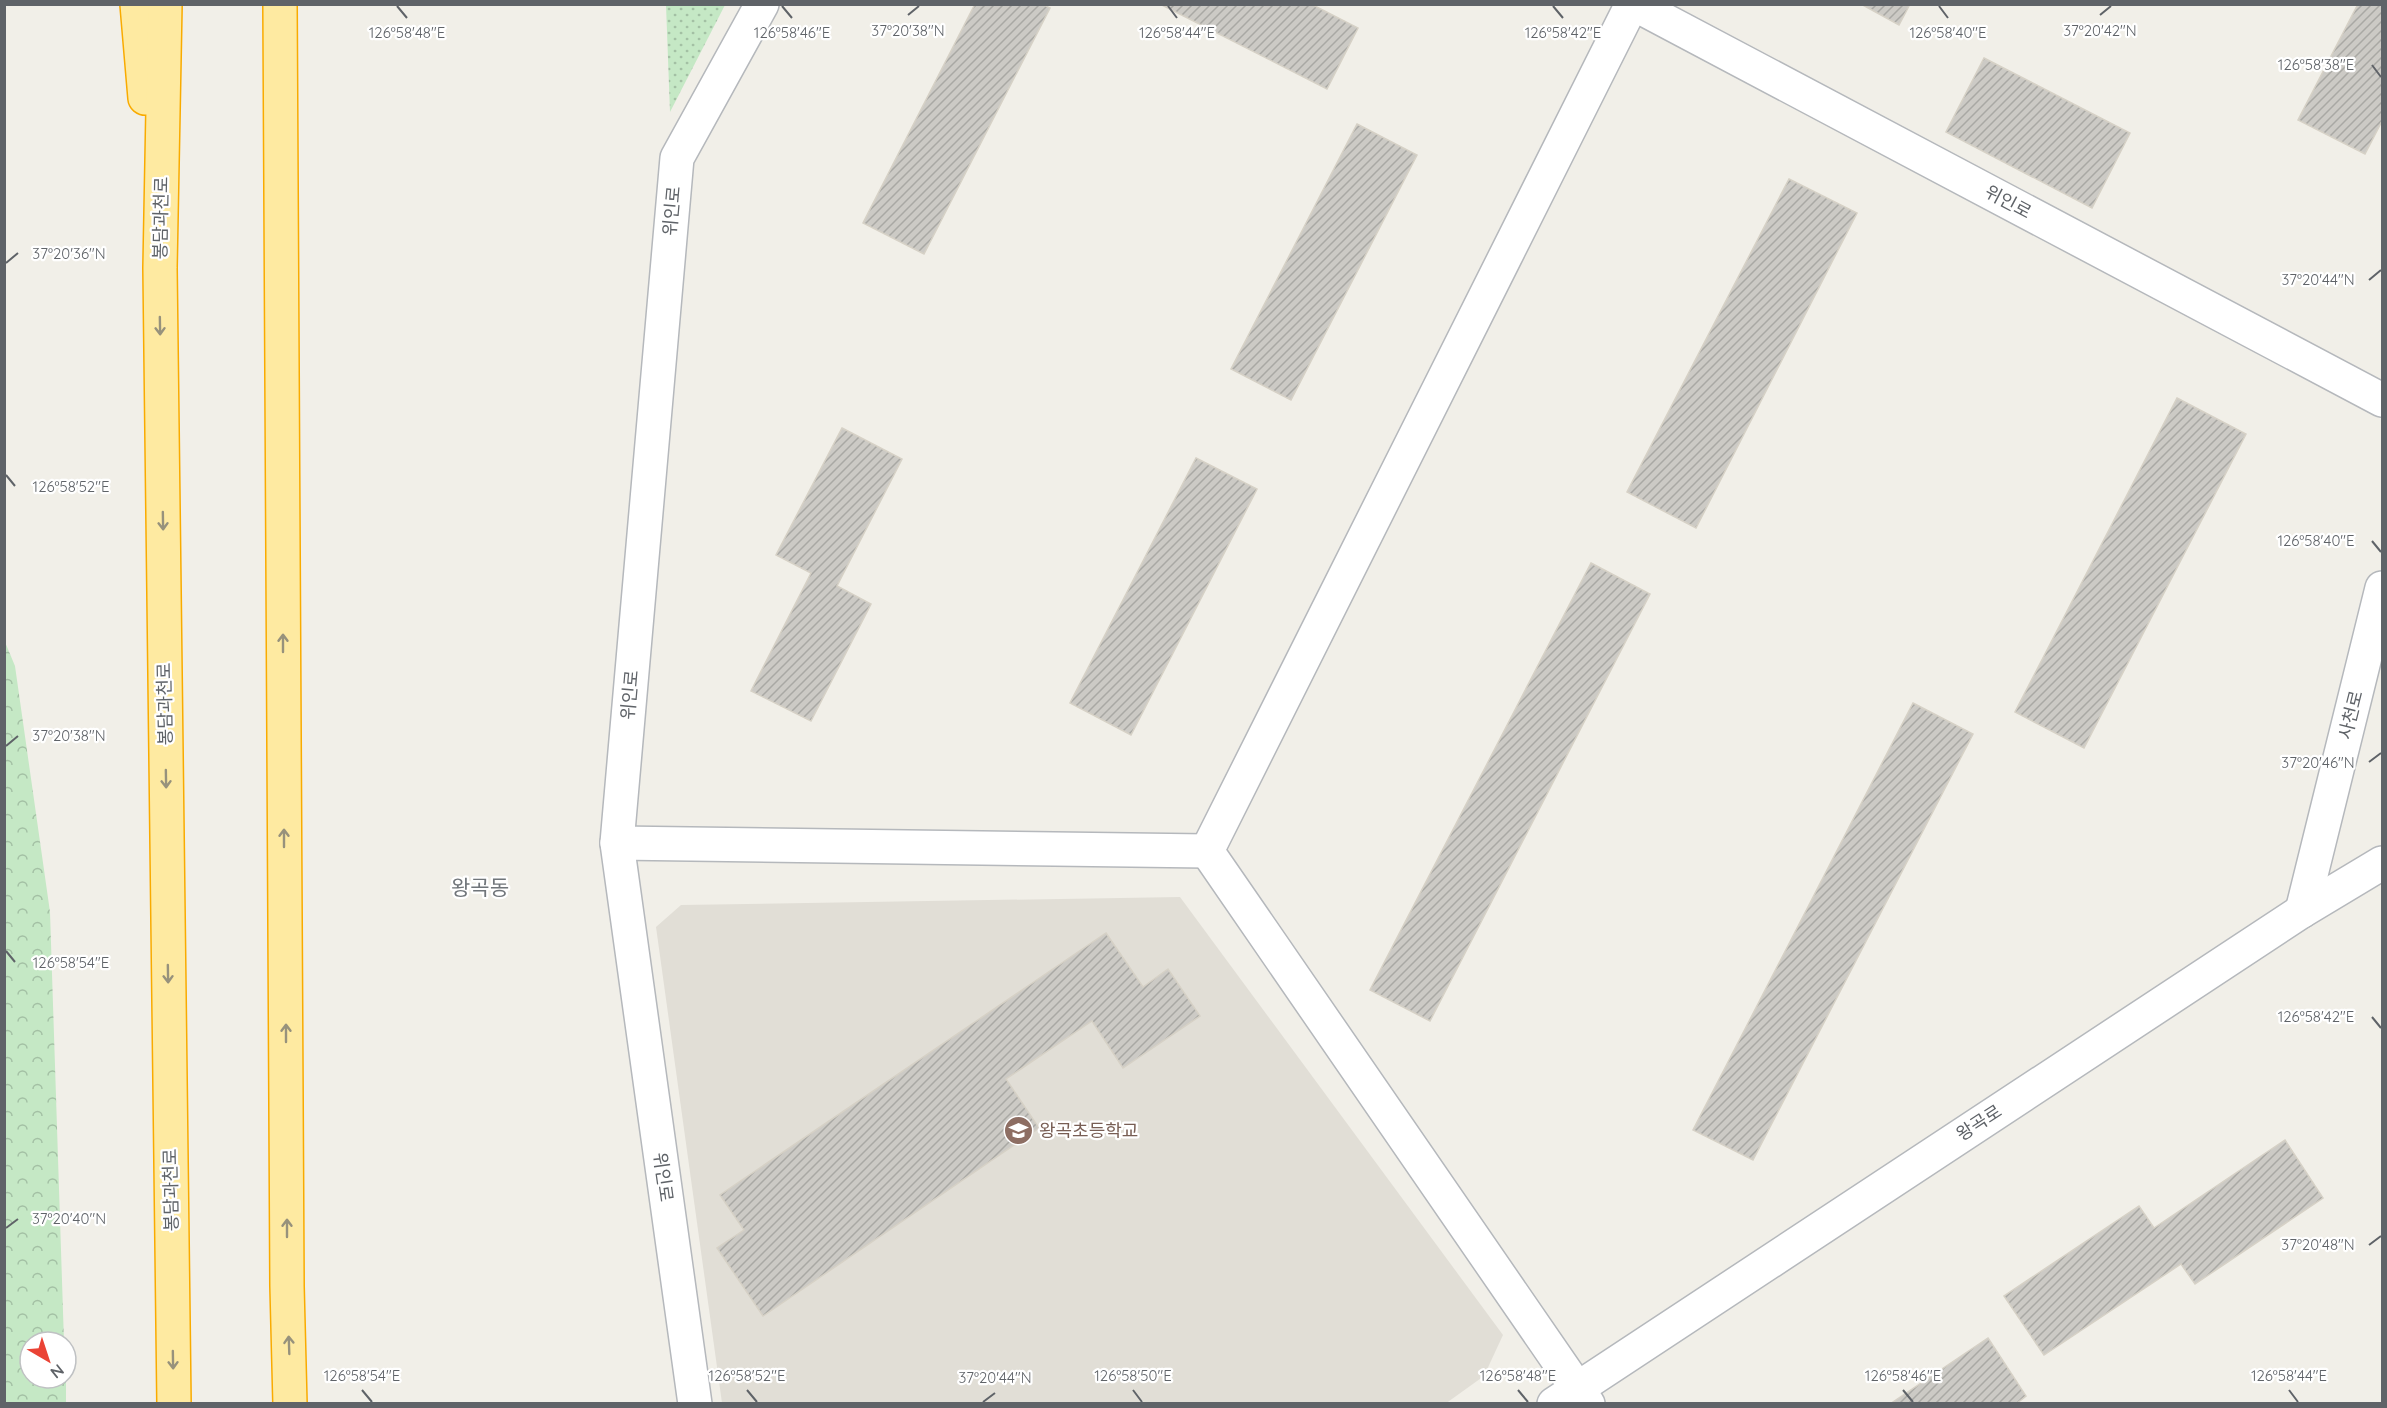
<svg xmlns="http://www.w3.org/2000/svg" width="2387" height="1408" viewBox="0 0 2387 1408" font-family="Quicksand,'Noto Sans KR',sans-serif">
<defs>
<pattern id="grass-dots" width="8" height="8" patternUnits="userSpaceOnUse" patternTransform="scale(1.5)"><rect width="8" height="8" fill="#c5e8c5"/><path d="M2 2h.1M6 6h.1" fill="none" stroke="#a3c0a4" stroke-width="1.8" stroke-linecap="round"/></pattern>
<pattern id="forest-crowns" width="20" height="18" patternUnits="userSpaceOnUse" patternTransform="scale(1.5)"><rect width="20" height="18" fill="#c5e8c5"/><path d="M2 6a3 3 0 1 1 6 0M12 15a3 3 0 1 1 6 0" fill="none" stroke="#a3c0a4"/></pattern>
<pattern id="building-hatch" width="6" height="6" patternUnits="userSpaceOnUse" patternTransform="scale(1.5)"><rect width="6" height="6" fill="#cccac5"/><path d="M-1 1l2-2M0 6l6-6M5 7l2-2" fill="none" stroke="#a9a8a4"/></pattern>
</defs>
<rect width="100%" height="100%" fill="#f1efe8"/>
<path fill="#e1ded6" d="M1180,897L1503,1335L1484,1376L1445,1404L722,1403L656,927L681,905Z"/>
<path fill="url(#grass-dots)" d="M666,5H725L670,112Z"/>
<path fill="url(#forest-crowns)" d="M5,642L15,666L50,912L64,1342H30V1378H66V1403H5Z"/>
<g fill="url(#building-hatch)" stroke="#d6d1c6" stroke-width="1.5">
<path d="M975,4H1042L1050,8L924,254L863,223Z"/>
<path d="M1160,4H1311L1358,28L1327,89Z"/>
<path d="M1861,4H1910L1899,25Z"/>
<path d="M2358,4H2382V121L2365,154L2298,120Z"/>
<path d="M1984,58L2130,133L2092,208L1946,132Z"/>
<path d="M1357,124L1417,155L1291,400L1231,369Z"/>
<path d="M1789,179L1857,213L1696,528L1627,492Z"/>
<path d="M2177,398L2246,434L2084,748L2015,712Z"/>
<path d="M842,428L902,459L837,586L871,604L811,721L751,691L811,573L776,555Z"/>
<path d="M1196,458L1257,489L1131,735L1070,703Z"/>
<path d="M1591,563L1650,594L1430,1021L1370,990Z"/>
<path d="M1913,703L1973,734L1753,1160L1693,1130Z"/>
<path d="M1106,933L1143,987L1168,969L1200,1016L1123,1068L1092,1021L1006,1079L1039,1128L763,1316L717,1248L744,1230L720,1195Z"/>
<path d="M2285,1140L2323,1198L2195,1284L2181,1264L2044,1355L2004,1296L2139,1206L2154,1228Z"/>
<path d="M1988,1338L2026,1396L2016,1404H1890Z"/>
</g>
<g fill="none" stroke-linecap="round" stroke-linejoin="round">
<defs>
<g id="minor">
<path d="M1634,4L2382,400"/>
<path d="M617,843L1207,851"/>
<path d="M695,1404L617,843L677,158L762,4"/>
<path d="M1588,1404L1207,851L1632,4"/>
</g>
<g id="tertiary">
<path d="M2302,911L2382,588"/>
<path d="M1554,1404L2302,911L2382,863"/>
</g>
<g id="trunk">
<path d="M137,4L145,98"/>
<path d="M165,4L160,268L174,1404"/>
<path d="M280,4L287,1286L290,1404"/>
</g>
</defs>
<use href="#minor" stroke="#b5b8bc" stroke-width="36"/>
<use href="#tertiary" stroke="#b5b8bc" stroke-width="36"/>
<use href="#trunk" stroke="#f9ab00" stroke-width="36"/>
<use href="#minor" stroke="#fff" stroke-width="33"/>
<use href="#tertiary" stroke="#fff" stroke-width="33"/>
<use href="#trunk" stroke="#feeaa1" stroke-width="33"/>
</g>
<defs><path id="oneway-shaft" d="M-6 0H5M1.5-3L5.5 0L1.5 3" fill="none" stroke-width="1.6" stroke-linecap="round" stroke-linejoin="round" transform="scale(1.5)"/></defs>
<g stroke="#97927c">
<use href="#oneway-shaft" transform="translate(160 326) rotate(89)"/>
<use href="#oneway-shaft" transform="translate(163 521) rotate(89)"/>
<use href="#oneway-shaft" transform="translate(283 643) rotate(-90)"/>
<use href="#oneway-shaft" transform="translate(166 779) rotate(89)"/>
<use href="#oneway-shaft" transform="translate(284 838) rotate(-90)"/>
<use href="#oneway-shaft" transform="translate(168 974) rotate(89)"/>
<use href="#oneway-shaft" transform="translate(286 1033) rotate(-90)"/>
<use href="#oneway-shaft" transform="translate(287 1228) rotate(-90)"/>
<use href="#oneway-shaft" transform="translate(289 1345) rotate(-92)"/>
<use href="#oneway-shaft" transform="translate(173 1360) rotate(89)"/>
</g>
<path fill="none" stroke="#5f6368" stroke-width="2" d="M397,6L407,18M782,6L792,18M1168,6L1177,18M1553,6L1563,18M1939,6L1948,18M908,15L919,6M2100,15L2111,6M2372,65L2381,77M6,263L18,253M2369,280L2381,270M6,475L15,486M2372,541L2381,552M6,746L18,736M2369,762L2381,753M6,951L15,962M2372,1017L2381,1028M6,1228L18,1219M2369,1245L2381,1236M362,1390L372,1402M747,1390L757,1402M1133,1390L1142,1402M1518,1390L1528,1402M1903,1390L1913,1402M2289,1390L2298,1402M983,1402L995,1393"/>
<defs>
<symbol id="school-disc" viewBox="-11 -11 22 22"><circle r="9.5" fill="#8d6e63" stroke="#fff"/><path d="M0-5L7-2L0 1L-7-2ZM-4 1L0 2.5L4 1V4Q0 6-4 4Z" fill="#fff"/></symbol>
</defs>
<g fill-rule="evenodd">
<use href="#school-disc" x="1002" y="1114" width="33" height="33"/>
</g>
<g text-anchor="middle" stroke-width="4.5" stroke-linejoin="round" paint-order="stroke">
<g font-size="18" fill="#5f6368" stroke="#fff">
<text transform="translate(2008 202) rotate(28)" y="6">위인로</text>
<text transform="translate(672 211) rotate(-85)" y="6">위인로</text>
<text transform="translate(161 218) rotate(-89)" y="6">봉담과천로</text>
<text transform="translate(630 695) rotate(-85)" y="6">위인로</text>
<text transform="translate(165 704) rotate(-91)" y="6">봉담과천로</text>
<text transform="translate(2351 715) rotate(-76)" y="6">사천로</text>
<text transform="translate(1979 1123) rotate(-33)" y="6">왕곡로</text>
<text transform="translate(663 1177) rotate(82)" y="6">위인로</text>
<text transform="translate(171 1190) rotate(-91)" y="6">봉담과천로</text>
</g>
<g font-size="18" fill="#785e54" stroke="#fff" text-anchor="start">
<text x="1039" y="1137">왕곡초등학교</text>
</g>
<g font-size="21" fill="#70757a" stroke="#fff">
<text x="480" y="895">왕곡동</text>
</g>
</g>
<g font-size="15" text-anchor="middle" fill="#5f6368" stroke="#fff" stroke-width="4.5" stroke-linejoin="round" paint-order="stroke">
<text x="908" y="36">37°20'38"N</text>
<text x="2100" y="36">37°20'42"N</text>
<text x="1177" y="38">126°58'44"E</text>
<text x="1563" y="38">126°58'42"E</text>
<text x="1948" y="38">126°58'40"E</text>
<text x="407" y="38">126°58'48"E</text>
<text x="792" y="38">126°58'46"E</text>
<text x="2316" y="70">126°58'38"E</text>
<text x="69" y="259">37°20'36"N</text>
<text x="2318" y="285">37°20'44"N</text>
<text x="71" y="492">126°58'52"E</text>
<text x="2316" y="546">126°58'40"E</text>
<text x="69" y="741">37°20'38"N</text>
<text x="2318" y="768">37°20'46"N</text>
<text x="71" y="968">126°58'54"E</text>
<text x="2316" y="1022">126°58'42"E</text>
<text x="69" y="1224">37°20'40"N</text>
<text x="2318" y="1250">37°20'48"N</text>
<text x="362" y="1381">126°58'54"E</text>
<text x="747" y="1381">126°58'52"E</text>
<text x="1133" y="1381">126°58'50"E</text>
<text x="1518" y="1381">126°58'48"E</text>
<text x="1903" y="1381">126°58'46"E</text>
<text x="2289" y="1381">126°58'44"E</text>
<text x="995" y="1383">37°20'44"N</text>
</g>
<rect width="2387" height="1408" fill="none" stroke="#5f6368" stroke-width="12"/>
<g transform="translate(48 1360) rotate(141)"><circle r="28" fill="#ffffff" stroke="#bfc1c3" stroke-width="1.5"/>
<path d="M0-4.5L10 22L0 15L-10 22Z" fill="#ea4335"/>
<text y="-9" font-size="16" font-weight="bold" text-anchor="middle" fill="#5f6368">N</text>
</g>
</svg>
